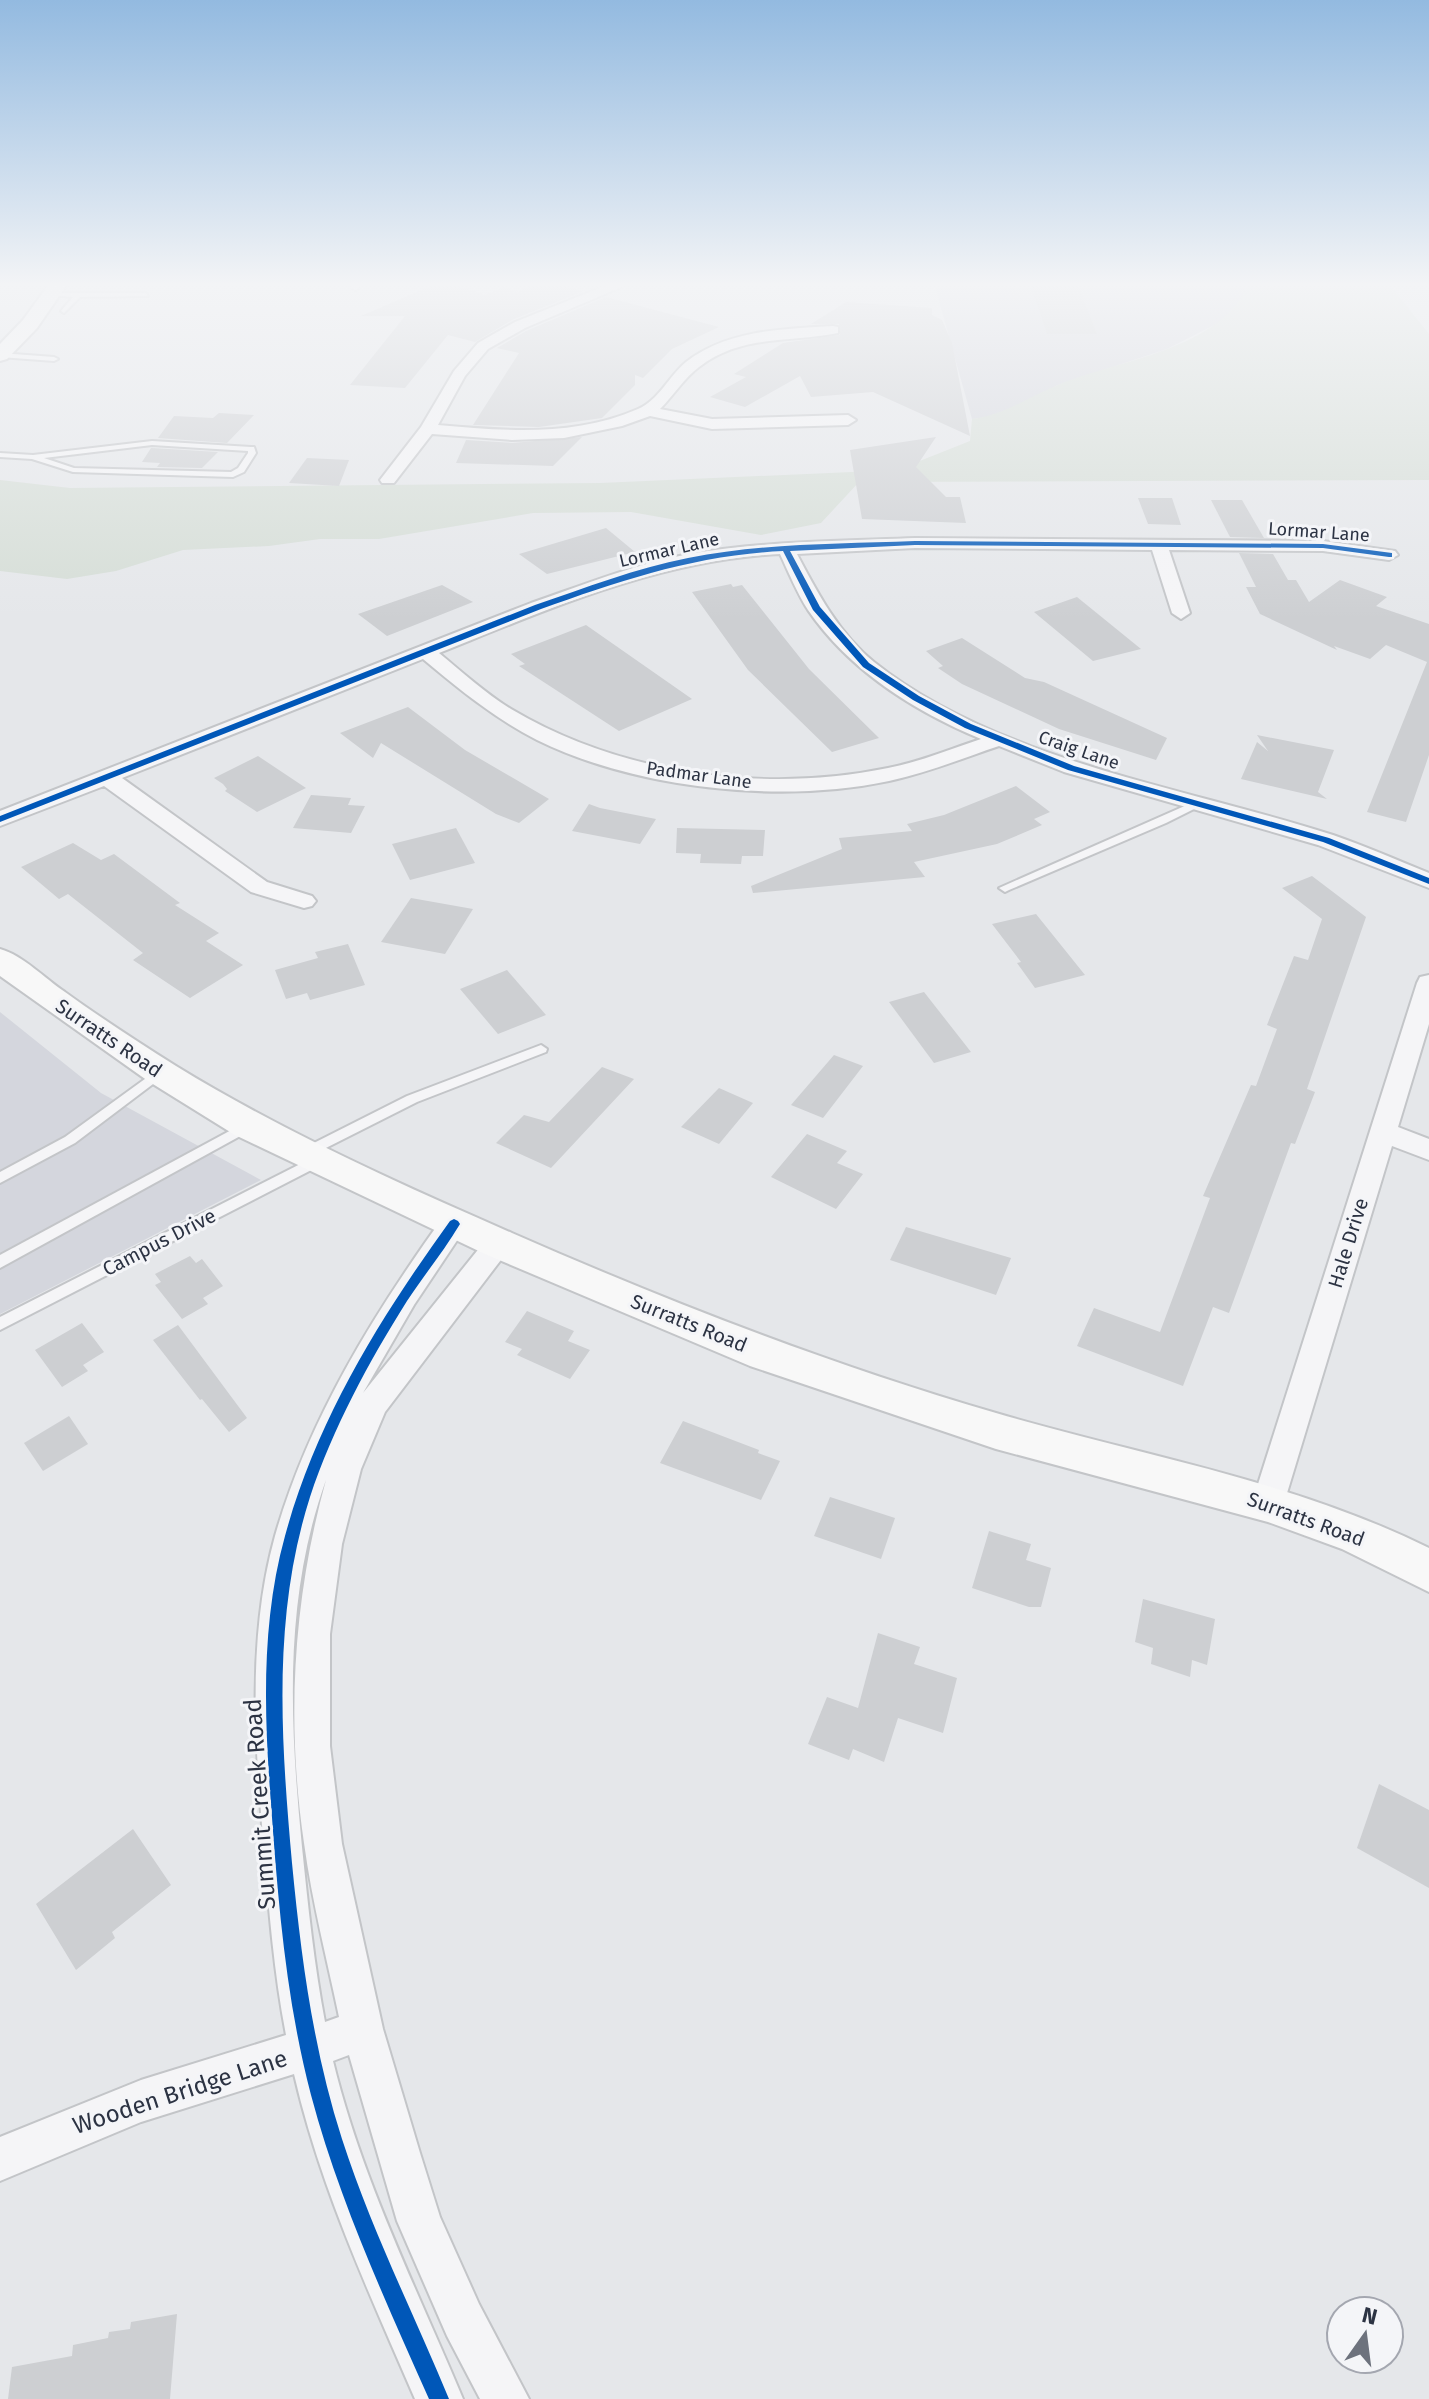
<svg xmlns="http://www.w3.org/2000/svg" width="1429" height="2399" viewBox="0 0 1429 2399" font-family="'Fira Sans',sans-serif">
<rect width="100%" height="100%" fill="#e5e7ea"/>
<g fill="#d4d6dd">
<path d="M934,283H1249L1244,295L1224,320L1167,349L1058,385L995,416L972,419Z"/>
<path d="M0,1012L101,1093L261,1180L0,1314Z"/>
</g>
<path fill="#d5ddd6" d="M1249,283H1388L1429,334V480L859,482L821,523L761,535L631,512L533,513L379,539H320L269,546L183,550L116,571L67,579L0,571V480L70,488L600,483L897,470L970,441L972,419C1005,415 1028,397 1058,385C1119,359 1220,351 1249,283Z"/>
<g fill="#cdcfd2">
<path d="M537,283H554L584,291L514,319L475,342L448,335L405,388L350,385L405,316H361L435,284H453L485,295L504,287L517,292Z"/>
<path d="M1030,283H1077L1097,334H1047Z"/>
<path d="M606,297L719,327L672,349L643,378L635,375V385L602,418L539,427L473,425L519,353L497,348L526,331Z"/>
<path d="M846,302L932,308V315L942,320L952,343L970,436L873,392L811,397L800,376L745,407L710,397L746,377L734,374L783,343L840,335L839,324H811Z"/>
<path d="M219,413L254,415L227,443L158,438L174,416L213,418Z"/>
<path d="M582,437L553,466L456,463L466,440L512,443Z"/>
<path d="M936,437L916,467L946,497H960L966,523L862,519L850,450Z"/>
<path d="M151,448H152L218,452L202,468L157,467L160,463L142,462Z"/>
<path d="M307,458L349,460L339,486L289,483Z"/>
<path d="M1138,498H1172L1181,525L1148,524Z"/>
<path d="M1211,500H1242L1264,538L1230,537Z"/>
<path d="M606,528L635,552L547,574L519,554Z"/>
<path d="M1239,553L1273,554L1288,580H1296L1309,602L1340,580L1387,597L1376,606L1429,624V755L1406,822L1367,812L1427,662L1386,645L1370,659L1334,646L1337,650L1260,614L1246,587H1256Z"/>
<path d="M731,584L733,587L742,585L809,669L879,738L832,752L748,670L692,592Z"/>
<path d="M442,585L473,602L387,636L358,614Z"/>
<path d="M1077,597L1141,649L1093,661L1034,612Z"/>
<path d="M586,625L692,699L619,731L519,666L525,664L511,654Z"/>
<path d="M962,638L1025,678L1044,682L1167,738L1156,760L1059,729L962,684L938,668L943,666L926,651Z"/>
<path d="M408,707L465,750L549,799L519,823L496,814L381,743L373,758L340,733Z"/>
<path d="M1257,735L1334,750L1318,792L1327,799L1241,779L1257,742L1268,751Z"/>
<path d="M258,756L306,788L257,812L225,791L227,789L223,784L214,778Z"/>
<path d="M1016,786L1050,812L1034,819L1042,825L997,844L914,862L925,877L753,893L751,886L842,849L839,838L912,831L907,824L944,815Z"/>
<path d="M311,795L351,798L348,805L365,806L351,833L293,828Z"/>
<path d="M589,804L600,808L656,819L640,844L572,831Z"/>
<path d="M456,828L475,863L410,880L392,844Z"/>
<path d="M677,828L765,830L763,856H742L741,864L700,863L701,854L676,853Z"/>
<path d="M73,843L101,860L114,854L180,903L175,905L219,933L206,941L243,965L190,998L133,960L143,953L68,894L59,899L21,867Z"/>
<path d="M1312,876L1366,917L1307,1089L1315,1092L1295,1144L1291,1143L1229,1313L1213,1307L1183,1386L1077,1346L1094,1308L1160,1332L1210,1198L1203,1196L1251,1085L1256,1086L1277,1029L1267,1025L1294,956L1308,960L1322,919L1282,888Z"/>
<path d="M411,898L473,909L445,954L381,942Z"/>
<path d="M1036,914L1085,975L1035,988L1017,963L1021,962L992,924Z"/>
<path d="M348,944L365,985L310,1000L307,993L286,999L275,970L318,958L315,952Z"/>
<path d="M507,970L546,1015L498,1034L460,989Z"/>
<path d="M924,992L971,1052L934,1063L889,1002Z"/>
<path d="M834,1055L863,1066L823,1118L791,1105Z"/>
<path d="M602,1067L634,1079L551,1168L496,1143L524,1115L549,1122Z"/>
<path d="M719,1088L753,1103L719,1144L681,1127Z"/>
<path d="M807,1134L847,1151L837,1163L863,1174L836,1209L771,1177Z"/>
<path d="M906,1227L1011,1258L996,1295L890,1260Z"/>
<path d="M190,1256L196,1263L202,1259L223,1286L203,1298L208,1304L182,1319L155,1285L161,1282L155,1274Z"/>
<path d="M527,1311L574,1331L568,1341L590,1350L570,1379L517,1355L522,1349L505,1342Z"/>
<path d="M82,1323L104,1352L83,1365L88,1371L62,1387L35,1350Z"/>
<path d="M178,1325L247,1418L229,1432L202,1399L200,1400L153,1340Z"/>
<path d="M69,1416L88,1444L43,1471L24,1443Z"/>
<path d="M683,1421L759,1450L758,1453L780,1461L761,1500L660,1463Z"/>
<path d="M830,1497L895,1518L881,1559L814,1536Z"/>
<path d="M989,1531L1031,1544L1026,1560L1051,1568L1041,1607H1029L972,1588Z"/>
<path d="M1143,1599L1215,1619L1207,1665L1192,1660L1190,1677L1151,1664L1153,1648L1135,1642Z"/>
<path d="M878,1633L920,1647L914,1664L957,1678L943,1733L898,1718L884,1762L853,1749L849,1760L808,1744L827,1697L858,1708Z"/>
<path d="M1379,1784L1429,1810V1888L1357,1848Z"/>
<path d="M133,1829L171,1885L112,1932L115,1938L76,1970L36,1904Z"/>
<path d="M177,2314L170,2399H8L12,2367L72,2356L73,2345L108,2338L109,2332L130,2329L131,2322Z"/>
</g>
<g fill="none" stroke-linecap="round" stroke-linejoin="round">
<defs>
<g id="service">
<path d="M146,293L148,296L80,297L64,313L61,311L73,297L49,295L52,293Z"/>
<path d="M0,353L54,357L58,359L54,361L0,357Z"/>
<path d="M152,441L251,447H254L256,453L244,472L233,477L73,472L32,459L0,457V453L33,455ZM152,445L248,451V453L238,468L231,472L74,468L44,458Z"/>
<path d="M1196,801L1201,804L1200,806L1166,823L1009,890L1005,892L999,888Z"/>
<path d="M541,1045L547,1049L546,1052L417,1102L310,1156H300L298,1153L300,1150L407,1096Z"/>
<path d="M160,1068L165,1069L166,1072L165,1075L75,1143L0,1183V1172L65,1137Z"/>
<path d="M248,1121L253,1123L255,1126L253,1129L0,1268V1255Z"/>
<path d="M318,1155L323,1156L325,1160L323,1164L0,1330V1317Z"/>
</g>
<g id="minor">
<path d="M351,283H365L356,290L349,286Z"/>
<path d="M612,283H631L525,328L488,349L465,376L438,425C505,431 574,437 638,409C659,400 669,376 686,362C727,330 783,329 833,326L838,327V333C789,343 741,334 699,367C684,378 674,395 660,409L712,419L848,415L856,420L848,425L712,429L650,416L622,426L564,438L512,440L432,434L394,483H382L380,480L421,427L454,371L478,343L515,322Z"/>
<path d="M915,538L1323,541L1395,551L1398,555L1389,560L1323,551L1169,550L1190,613L1181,619L1172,613L1152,550L915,548L797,554C817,592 839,634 874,662C998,761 1185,787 1333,835C1365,846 1397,860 1429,873V888L1318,845L1064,772L999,746C963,758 927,773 889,781C780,804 637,789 537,740C494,718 459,689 423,659L122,778L267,882L312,896L316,901L312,906L304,908L251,892L104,786L0,826V811L531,603C583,585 635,564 689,554C764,541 840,541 915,538ZM780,554C789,573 797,593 808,610C849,670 914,711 981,739C950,749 920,762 888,768C763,794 620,774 511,709C485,693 462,672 439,653C549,609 659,560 780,554Z"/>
<path d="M1429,975V1024L1398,1127L1429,1139V1160L1392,1146L1284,1503L1280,1513L1268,1517L1256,1513L1252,1503L1417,983L1420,977Z"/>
<path d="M454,1213L464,1216L468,1224L414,1305L363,1393L489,1236L499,1233L509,1236L513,1244L385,1412L361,1469L342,1544L330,1634V1746L342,1844L383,2029L420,2153L440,2217L479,2304L529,2399H480L447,2336L397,2221L349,2055L333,2061C362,2180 416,2287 463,2399H415C369,2293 320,2187 294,2074L141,2122L0,2181V2137L141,2080L286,2035C274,1973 269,1911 264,1848C255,1746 247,1636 275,1536C309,1418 373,1315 444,1216ZM326,1480C293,1599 286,1721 304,1843C312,1902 327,1959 339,2017L325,2022C314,1964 308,1906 302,1847C290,1724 283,1599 326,1480Z"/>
</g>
<g id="secondary">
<path d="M50,283H68L37,328L7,359L0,361V344L23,320Z"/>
<path d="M0,949C24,956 44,978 65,992C101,1018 138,1042 176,1066C282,1131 397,1183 512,1233C669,1302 831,1365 996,1413C1142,1456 1292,1480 1429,1548V1592L1342,1549L1268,1522L996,1449L750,1366L485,1254L235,1135L148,1081L0,976Z"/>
</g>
</defs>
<use href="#service" stroke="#c3c5c8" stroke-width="4"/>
<use href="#minor" stroke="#c3c5c8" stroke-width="4"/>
<use href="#secondary" stroke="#c3c5c8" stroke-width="4"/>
<use href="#service" fill="#f5f5f7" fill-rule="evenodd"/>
<use href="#minor" fill="#f5f5f7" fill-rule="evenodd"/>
<use href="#secondary" fill="#f8f8f8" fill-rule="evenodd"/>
<defs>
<g id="cycleway">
<path d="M915,541L1323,544L1392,553V557H1389L1323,548L915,545L790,551L820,607L869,663L919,696L971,724L1074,766L1329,838L1429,878V884L1323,842L1068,770L965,728L913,700L863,667L813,610L783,551C696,555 622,580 541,609L0,822V816L535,605C585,588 636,568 688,558C763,543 839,544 915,541Z"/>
<path d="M454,1219L458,1221L460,1224C444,1251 424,1275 407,1301C368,1363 333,1428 310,1497C272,1616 281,1740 292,1863C301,1956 313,2049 342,2139C371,2229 413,2312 449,2399H429C385,2300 339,2200 311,2095C286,2000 278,1901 271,1804C264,1715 261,1622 285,1536C317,1419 380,1318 450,1221Z"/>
</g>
</defs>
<use href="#cycleway" stroke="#f4f5f8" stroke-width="5"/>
<use href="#cycleway" fill="#0057b8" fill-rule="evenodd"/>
</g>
<linearGradient id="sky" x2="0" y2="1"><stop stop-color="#93bae0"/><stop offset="0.46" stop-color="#f3f4f6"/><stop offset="1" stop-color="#f3f4f6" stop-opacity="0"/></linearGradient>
<rect width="1429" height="619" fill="url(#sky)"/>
<g text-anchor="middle" stroke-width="6" stroke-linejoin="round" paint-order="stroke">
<g font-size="18" fill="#2c3343" stroke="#f4f5f8">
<text transform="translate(1319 532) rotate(4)" y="6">Lormar Lane</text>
<text transform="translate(669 550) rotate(-13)" y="6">Lormar Lane</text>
<text transform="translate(1079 750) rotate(19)" y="6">Craig Lane</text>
<text transform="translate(699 775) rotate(8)" y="6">Padmar Lane</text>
</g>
<g font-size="20" fill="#2c3343" stroke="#f4f5f8">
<text transform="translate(109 1038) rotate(34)" y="7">Surratts Road</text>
<text transform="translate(159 1242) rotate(-27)" y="7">Campus Drive</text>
<text transform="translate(1348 1243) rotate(-73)" y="7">Hale Drive</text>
<text transform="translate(689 1323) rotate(22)" y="7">Surratts Road</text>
<text transform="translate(1306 1519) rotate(20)" y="7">Surratts Road</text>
</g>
<g font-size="24" fill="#2c3343" stroke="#f4f5f8">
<text transform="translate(260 1804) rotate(-94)" y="8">Summit Creek Road</text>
<text transform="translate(180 2092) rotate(-18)" y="8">Wooden Bridge Lane</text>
</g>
</g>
<g transform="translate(1365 2335) rotate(14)"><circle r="38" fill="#f4f5f8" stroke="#a4a7b0" stroke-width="2"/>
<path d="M0-6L14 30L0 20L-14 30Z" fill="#6d727d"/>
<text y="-12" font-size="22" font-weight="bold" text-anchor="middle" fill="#2c3343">N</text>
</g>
</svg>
